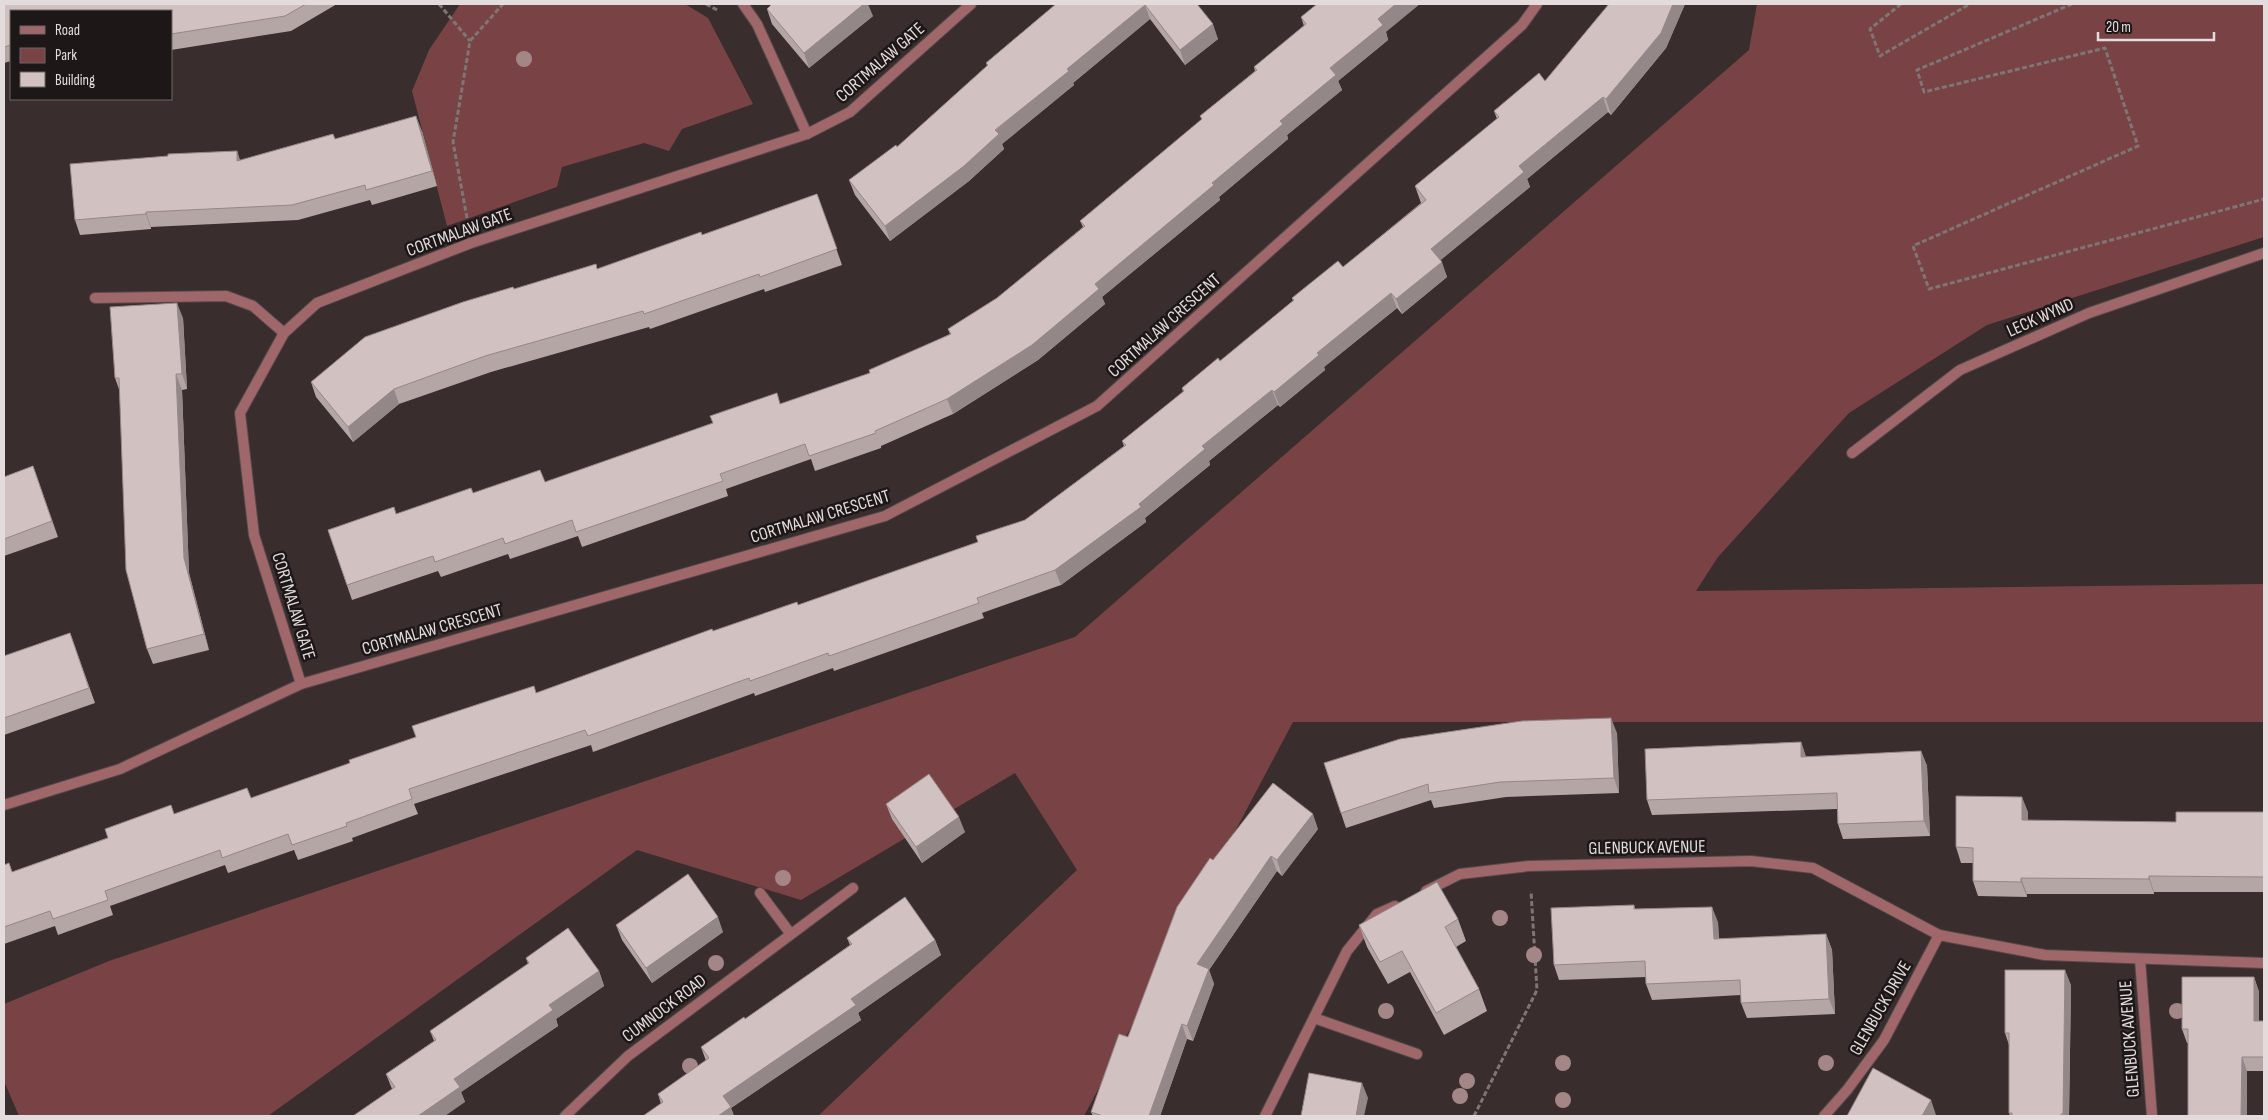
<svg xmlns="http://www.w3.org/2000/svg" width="2268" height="1120" viewBox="0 0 2268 1120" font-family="'Sofia Sans Condensed',sans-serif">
<rect width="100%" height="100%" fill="#3a2d2d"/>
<g fill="#794346">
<path d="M460,4H685L708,18L753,104L682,129L669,151L644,143L562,167L557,187L447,226L412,91L429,50Z"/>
<path d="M1757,4H2264V237L1987,325L1849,413L1718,557L1696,591L2264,584V722H1293L1084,1116H818L1077,870L1015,773L801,900L637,850L268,1116H19L4,1081V1004L109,961L1075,637L1749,50Z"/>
</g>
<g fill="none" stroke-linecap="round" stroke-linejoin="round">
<defs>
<g id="service">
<path d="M95,298L226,296L253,306L284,333"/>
<path d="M1314,1018L1417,1054"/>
</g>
<g id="minor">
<path d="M743,4L757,24L807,134"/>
<path d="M1852,453L1960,370L2089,313L2264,253"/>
<path d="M301,684L254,535L240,413L284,333L317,303L471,243L807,134L850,112L971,4"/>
<path d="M4,805L120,769L301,684L885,516L1097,406L1522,25L1537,4"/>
<path d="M1426,891L1460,874L1529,866L1751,861L1813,868L1939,935L2045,955L2264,963"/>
<path d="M760,893L790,933"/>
<path d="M2140,959L2152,1116"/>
<path d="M565,1116L628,1056L853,888"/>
<path d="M1265,1116L1347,951L1377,914L1395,906"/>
<path d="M1824,1116L1847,1090L1884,1040L1939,935"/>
</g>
</defs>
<use href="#service" stroke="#554949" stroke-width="12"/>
<use href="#minor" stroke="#554949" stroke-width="12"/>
<g stroke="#807575" stroke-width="3" stroke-dasharray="5 2.5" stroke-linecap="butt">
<path d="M439,4L470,41"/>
<path d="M706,4L719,11"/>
<path d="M1901,4L1870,29L1880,56L1970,4"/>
<path d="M2072,4L1917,70L1924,92L2105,48L2138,146L1913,246L1929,289L2264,199"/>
<path d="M467,218L453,142L470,41L503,4"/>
<path d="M1474,1116L1537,990L1531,891"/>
</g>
<use href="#service" stroke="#a0676a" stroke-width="10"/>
<use href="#minor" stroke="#a0676a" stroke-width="10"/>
</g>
<g fill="#a58686">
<circle cx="524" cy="59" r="8"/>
<circle cx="783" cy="878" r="8"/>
<circle cx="1500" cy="918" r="8"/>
<circle cx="1534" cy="955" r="8"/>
<circle cx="716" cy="963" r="8"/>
<circle cx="1386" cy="1011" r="8"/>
<circle cx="2177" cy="1011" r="8"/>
<circle cx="1563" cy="1063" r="8"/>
<circle cx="1826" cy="1063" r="8"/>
<circle cx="690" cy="1066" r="8"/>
<circle cx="1467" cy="1081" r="8"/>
<circle cx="1460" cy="1096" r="8"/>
<circle cx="1563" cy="1100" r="8"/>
</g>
<g fill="#b5a6a6">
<path d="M4,4H337L291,31L171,50V11H11V61L4,63Z"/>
<path d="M1056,4H1197L1218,39L1185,65L1150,19L1073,83L1074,85L1002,144L1004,149L969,181L890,241L855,195L849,180L897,147L987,66L986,63Z"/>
<path d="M1609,4H1685L1666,48L1611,115L1608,112L1527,179L1530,187L1440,260L1447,277L1402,314L1397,308L1324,367L1325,370L1280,407L1278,405L1209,461L1210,465L1145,518L1146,522L1061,585L982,613L984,618L834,671L833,668L755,696L754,693L593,752L591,745L414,804L418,814L352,838L353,841L298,860L294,850L228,873L225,865L110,906L113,915L58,935L55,926L4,944V865L12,872L174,814L251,798L350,763L416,737L536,693L713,631L798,605L978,542L1025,520L1124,446L1122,441L1183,392L1182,388L1220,361L1293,301L1292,298L1343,267L1421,203L1415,186L1497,119L1494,111L1545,81Z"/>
<path d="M767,9L873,16L809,68L772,24Z"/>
<path d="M1301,17L1386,32L1388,40L1338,81L1342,90L1287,135L1288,139L1219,197L1220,200L1102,297L1105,304L1038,360L953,414L881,446V448L815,471L811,459L726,489L728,496L582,547L578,536L510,559L508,554L441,577L438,571L352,600L328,530L545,482L780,404L870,373L950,334L948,329L997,298L1083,227L1080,221L1202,119L1200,116L1255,71L1254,67L1304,26Z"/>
<path d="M422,131L437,186L372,205L370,200L298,220L151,227V229L80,235L75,220L237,151L240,161L335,139Z"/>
<path d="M817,194L842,265L765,292L764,289L650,329L649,327L491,372L399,404L353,442L316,397L311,382L514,289L598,269L702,235Z"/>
<path d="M183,318L187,389L182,390L189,573L209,650L153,664L147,649L120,392L115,378Z"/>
<path d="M33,466L58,537L4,556V477Z"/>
<path d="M70,633L95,703L4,735V656Z"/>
<path d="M1617,733L1619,793L1506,797L1434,808L1431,800L1346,828L1324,763Z"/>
<path d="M1801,742L1806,757L1921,751L1927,766L1930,836L1843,839L1838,824L1837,809L1652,815L1647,800Z"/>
<path d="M886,804L965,832L922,863L892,819Z"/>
<path d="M2028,812V821L2176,822L2264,812V892H2154V894H2027V897L1978,896L1973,881V863H1961L1956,847Z"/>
<path d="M1318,829L1282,876L1277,871L1209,970L1214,984L1193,1041L1187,1039L1160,1116H1093L1091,1112L1213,860Z"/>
<path d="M1634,905L1635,909L1718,922L1719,939L1826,934L1832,950L1835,1014L1747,1018L1741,1003V995L1652,1000L1646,984V977L1559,980L1554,965Z"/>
<path d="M1458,919L1466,941L1456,947L1479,989L1487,1011L1444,1035L1410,972L1388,984L1367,947L1359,925Z"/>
<path d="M616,925L723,932L652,983L622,940Z"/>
<path d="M847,938L935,940L941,955L858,1013L861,1020L731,1108L734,1116H643L661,1104L658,1094L706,1061L701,1047L745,1019L850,945Z"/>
<path d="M526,958L599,971L604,986L556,1019L558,1026L461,1092L465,1102L392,1089L386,1074L434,1041L430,1031L528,964Z"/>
<path d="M2254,977L2259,992V1021H2264V1071H2247V1116H2188V1043H2187L2182,1029Z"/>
<path d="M2071,985L2069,1116H2010L2009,1113V1045L2005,1033Z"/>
</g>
<g fill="#938787">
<path d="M864,4H868L873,16L809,68L804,53Z"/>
<path d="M1396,4H1420L1386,32L1388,40L1338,81L1342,90L1287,135L1288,139L1219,197L1220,200L1102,297L1105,304L1038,360L953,414L947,399L1212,183L1280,121L1378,19Z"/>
<path d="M1673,4H1685L1666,48L1611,115L1606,99Z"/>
<path d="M1145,5L1150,19L1073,83L1074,85L1002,144L1004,149L969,181L890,241L885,226L1067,69Z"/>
<path d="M1213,24L1218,39L1185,65L1180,50Z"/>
<path d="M1603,97L1608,112L1527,179L1530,187L1436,264L1431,249L1519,166Z"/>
<path d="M416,116L422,131L437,186L432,171Z"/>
<path d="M237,151L242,166L237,161Z"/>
<path d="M146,212L151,227V229L146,214Z"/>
<path d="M1442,262L1447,277L1402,314L1396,299Z"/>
<path d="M1391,293L1397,308L1324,367L1325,370L1280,407L1274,392L1317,353Z"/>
<path d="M177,303L183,318L187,389L182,374Z"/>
<path d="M176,374L182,390L189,573L209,650L204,634L184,558Z"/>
<path d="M394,389L399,404L353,442L348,427Z"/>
<path d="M1272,390L1278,405L1209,461L1210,465L1145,518L1146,522L1061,585L1055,570L1202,446Z"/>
<path d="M1611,718L1617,733L1619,793L1614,778Z"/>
<path d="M1801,742L1806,757H1801Z"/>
<path d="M1921,751L1927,766L1930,836L1924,821Z"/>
<path d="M2022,797L2028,812V836L2022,820Z"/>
<path d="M1313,814L1318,829L1282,876L1277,860Z"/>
<path d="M959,817L965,832L922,863L916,847Z"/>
<path d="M1271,856L1277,871L1209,970L1214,984L1193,1041L1187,1026L1197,964Z"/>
<path d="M2149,876L2154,892V894L2149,879Z"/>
<path d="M2021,878L2027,894V897L2021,882Z"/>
<path d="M1712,907L1718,922L1719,955L1714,939Z"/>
<path d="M718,917L723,932L652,983L646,968Z"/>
<path d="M1826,934L1832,950L1835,1014L1829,999Z"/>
<path d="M935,940L941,955L858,1013L861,1020L731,1108L734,1116H718L723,1096L851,999Z"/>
<path d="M2065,970L2071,985L2069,1116H2064L2063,1114Z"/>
<path d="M599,971L604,986L556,1019L558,1026L461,1092L465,1102L445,1116H418L454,1079L549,1005Z"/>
<path d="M2254,977L2259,992V1035L2254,1021Z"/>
<path d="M1182,1024L1187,1039L1160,1116H1149Z"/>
<path d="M2242,1057L2247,1071V1116H2241Z"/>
<path d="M1362,1083L1368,1098L1364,1116H1356Z"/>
<path d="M1931,1100L1936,1115V1116H1922Z"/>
</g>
<g fill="#d2c1c1" stroke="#938787">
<path d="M4,4H306L285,16L171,34V11H11V45L4,47Z"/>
<path d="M772,4H864L804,53L767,9Z"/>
<path d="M1056,4H1197L1213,24L1180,50L1145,5L1067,69L1069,71L995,130L999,134L964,166L885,226L849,180L896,145L897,147L988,65L986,63Z"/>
<path d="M1317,4H1396L1378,19L1383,25L1330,68L1336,75L1280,121L1283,124L1212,183L1214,185L1095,284L1099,289L1032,345L947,399L875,431L876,433L809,456L805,444L720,474L723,481L576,532L572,520L505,544L503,538L435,562L433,556L347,585L328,530L394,507L396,514L471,488L473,493L540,470L545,482L713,423L710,416L777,393L780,404L870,373L869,370L951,334L948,329L997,298L1085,226L1080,221L1202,119L1200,116L1257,70L1254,67L1306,24L1301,17Z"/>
<path d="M1609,4H1673L1661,33L1606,99L1603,97L1519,166L1524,172L1431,249L1442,262L1396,299L1391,293L1317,353L1319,355L1274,392L1272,390L1202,446L1205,449L1139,504L1141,507L1055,570L977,598L979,603L829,656L828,653L750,681L749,678L588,736L585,730L409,789L412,799L346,823L347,826L292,845L288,834L222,858L220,850L105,891L108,900L53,919L50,911L4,927V865L9,863L12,872L108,838L105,829L171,805L174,814L247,788L251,798L350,763L349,760L416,737L412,726L534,686L536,693L712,629L713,631L797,602L798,605L978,542L976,536L1025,520L1126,445L1122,441L1184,391L1182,388L1218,358L1220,361L1294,300L1292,298L1338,261L1343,267L1426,200L1415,186L1499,117L1494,111L1539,73L1545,81Z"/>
<path d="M416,116L432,171L366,190L365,185L292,205L146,212V214L75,220L70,164L168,156V154L237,151V161L333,134L335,139Z"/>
<path d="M817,194L837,249L760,277L759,274L644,314L643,311L485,356L394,389L348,427L311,382L365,337L463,302L513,287L514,289L596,264L597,269L701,232L702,235Z"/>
<path d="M177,303L182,374H176L184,558L204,634L147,649L126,570L119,378H115L110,307Z"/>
<path d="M33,466L52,521L4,539V477Z"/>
<path d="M70,633L89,688L4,718V656Z"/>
<path d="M1611,718L1614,778L1500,782L1429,793L1428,784L1341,813L1324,763L1400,739L1522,721Z"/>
<path d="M1801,742V757L1921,751L1924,821L1838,824L1837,793L1647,800L1645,749Z"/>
<path d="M929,774L959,817L916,847L886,804Z"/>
<path d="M1273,783L1313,814L1277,860L1271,856L1197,964L1209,969L1187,1026L1182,1024L1149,1116H1103L1091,1112L1119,1034L1128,1037L1177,907L1210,858L1213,860Z"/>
<path d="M1956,796L2022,797V820L2176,822V812H2264V877L2149,876V879L2021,878V882L1973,881V848L1956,847Z"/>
<path d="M688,874L718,917L646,968L616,925Z"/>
<path d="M1437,882L1458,919L1445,927L1479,989L1436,1013L1402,951L1380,962L1359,925Z"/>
<path d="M905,897L935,940L851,999L856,1005L723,1096L731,1107L718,1116H643L663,1102L658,1094L709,1058L701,1047L744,1017L745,1019L852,944L847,938Z"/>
<path d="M1634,905V909L1712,907L1714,939L1826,934L1829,999L1741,1003L1740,980L1646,984L1645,961L1554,965L1551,908Z"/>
<path d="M568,928L599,971L549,1005L553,1010L454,1079L460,1087L418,1116H353L395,1087L386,1074L436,1040L430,1031L529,963L526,958Z"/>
<path d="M2005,970H2065L2063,1114H2061V1116H2012V1113H2009V1033H2005Z"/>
<path d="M2182,977H2254V1021H2264V1057H2242L2241,1116H2188V1029H2182Z"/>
<path d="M1873,1068L1931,1100L1922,1116H1847Z"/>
<path d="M1309,1073L1362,1083L1356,1116H1301Z"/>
</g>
<g text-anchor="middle" stroke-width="5" stroke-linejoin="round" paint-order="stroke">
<g font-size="18" fill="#e4dcdc" stroke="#1d1717">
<text transform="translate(880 62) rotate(-41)" y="6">CORTMALAW GATE</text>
<text transform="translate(459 232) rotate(-20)" y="6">CORTMALAW GATE</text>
<text transform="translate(2040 317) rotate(-24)" y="6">LECK WYND</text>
<text transform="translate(1164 325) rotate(-42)" y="6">CORTMALAW CRESCENT</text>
<text transform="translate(820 516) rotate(-17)" y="6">CORTMALAW CRESCENT</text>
<text transform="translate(294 606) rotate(73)" y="6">CORTMALAW GATE</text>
<text transform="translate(432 629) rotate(-16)" y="6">CORTMALAW CRESCENT</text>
<text transform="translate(1647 847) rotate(-1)" y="6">GLENBUCK AVENUE</text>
<text transform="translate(664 1008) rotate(-37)" y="6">CUMNOCK ROAD</text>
<text transform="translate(1880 1008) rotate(-60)" y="6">GLENBUCK DRIVE</text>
<text transform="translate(2129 1039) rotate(-94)" y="6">GLENBUCK AVENUE</text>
</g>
</g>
<rect width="2268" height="1120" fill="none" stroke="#e4dcdc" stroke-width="10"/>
<rect x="10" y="10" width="162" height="90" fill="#1d1717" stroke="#6d6666"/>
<rect x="20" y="26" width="25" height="8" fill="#a0676a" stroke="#6d6666"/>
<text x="55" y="35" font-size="15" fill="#e4dcdc">Road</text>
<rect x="20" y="48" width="25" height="15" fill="#794346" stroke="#6d6666"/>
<text x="55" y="60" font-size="15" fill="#e4dcdc">Park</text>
<rect x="20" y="72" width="25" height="15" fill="#d2c1c1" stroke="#6d6666"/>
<text x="55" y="85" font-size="15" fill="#e4dcdc">Building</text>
<path d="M2098 32v8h116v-8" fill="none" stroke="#e4dcdc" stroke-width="2.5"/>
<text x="2106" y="32" font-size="15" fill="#e4dcdc" stroke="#1d1717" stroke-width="4" paint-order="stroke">20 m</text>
</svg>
